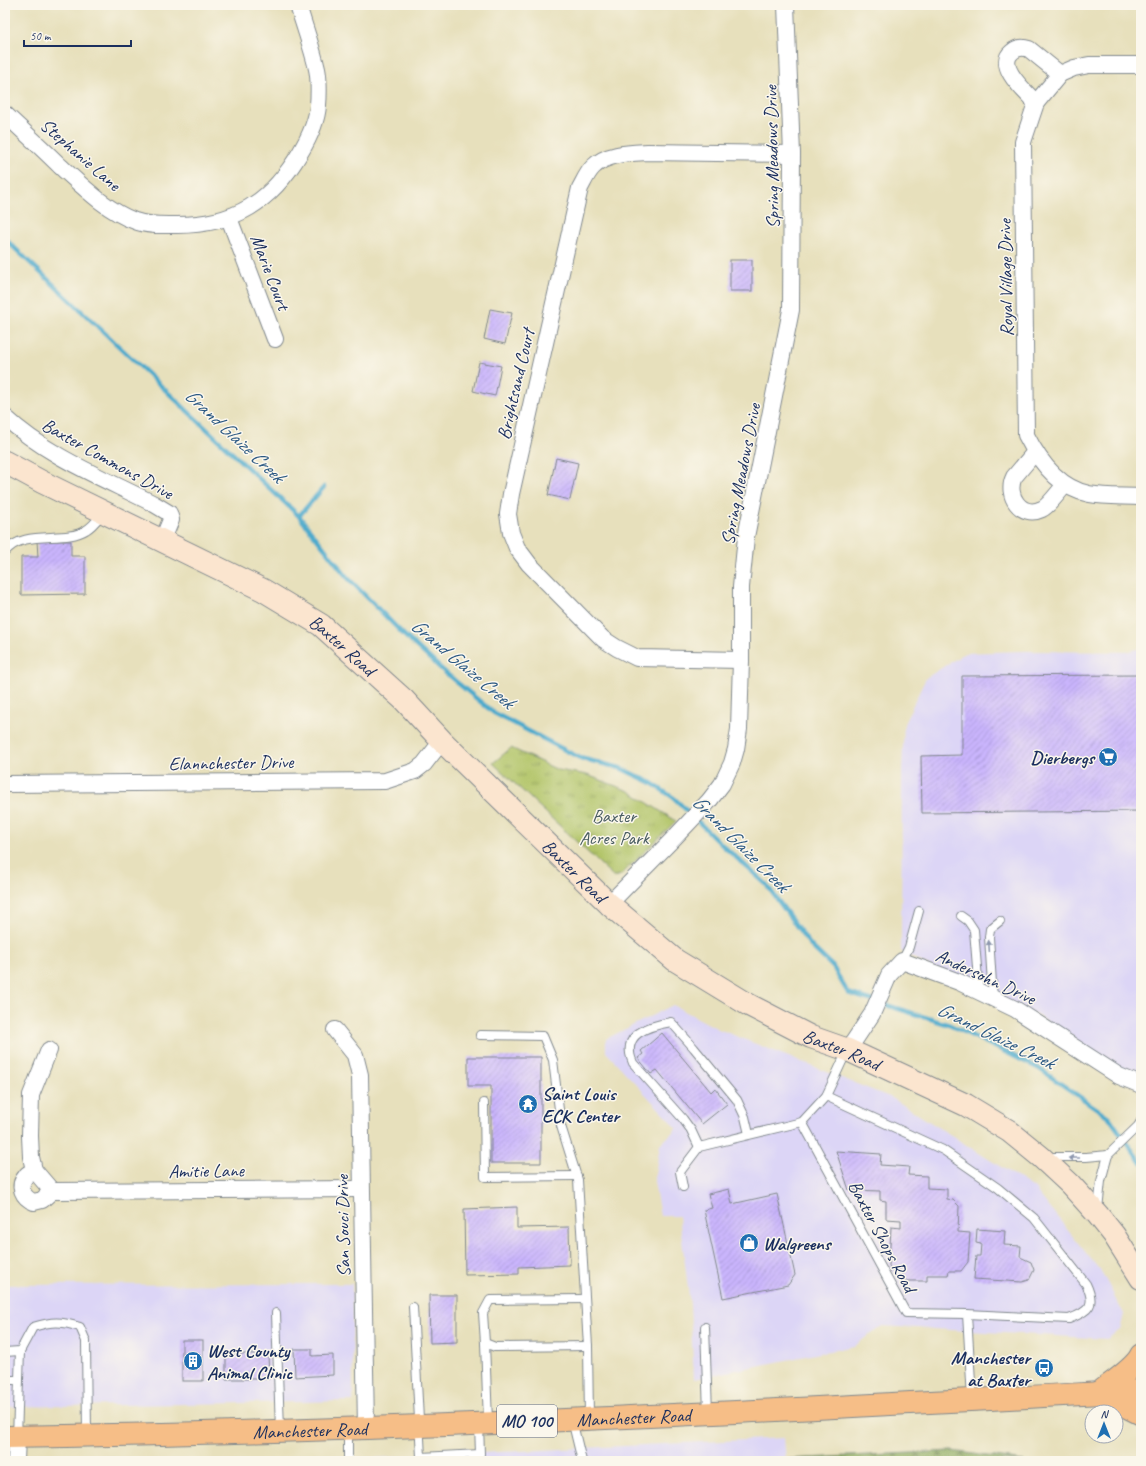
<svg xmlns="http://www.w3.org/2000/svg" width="1146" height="1466" viewBox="0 0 1146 1466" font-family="Caveat,sans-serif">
<defs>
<pattern id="forest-firs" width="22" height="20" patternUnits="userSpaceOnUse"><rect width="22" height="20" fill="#8daa5d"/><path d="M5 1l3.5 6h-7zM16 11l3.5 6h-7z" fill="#728b50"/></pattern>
<pattern id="park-tufts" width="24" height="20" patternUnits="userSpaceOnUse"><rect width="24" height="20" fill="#b2c569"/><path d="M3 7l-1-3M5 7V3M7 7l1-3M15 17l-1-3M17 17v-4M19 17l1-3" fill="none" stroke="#90a05a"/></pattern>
<pattern id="building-hatch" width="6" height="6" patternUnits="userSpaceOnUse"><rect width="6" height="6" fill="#cab5fd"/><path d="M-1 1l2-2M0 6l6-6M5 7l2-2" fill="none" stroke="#a394d0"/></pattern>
</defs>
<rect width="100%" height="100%" fill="#fbf7ec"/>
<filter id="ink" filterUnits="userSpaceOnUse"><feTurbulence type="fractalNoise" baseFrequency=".025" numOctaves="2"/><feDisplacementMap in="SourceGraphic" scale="8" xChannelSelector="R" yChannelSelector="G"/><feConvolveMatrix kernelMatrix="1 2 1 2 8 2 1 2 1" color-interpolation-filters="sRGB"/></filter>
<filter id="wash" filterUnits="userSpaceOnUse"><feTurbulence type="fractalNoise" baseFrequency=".012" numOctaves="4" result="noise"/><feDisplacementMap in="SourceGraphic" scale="16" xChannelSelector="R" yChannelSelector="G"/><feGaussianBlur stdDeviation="0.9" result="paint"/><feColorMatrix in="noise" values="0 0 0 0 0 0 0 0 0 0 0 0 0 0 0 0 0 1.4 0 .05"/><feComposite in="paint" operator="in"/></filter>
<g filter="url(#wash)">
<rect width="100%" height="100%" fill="#e7e0bc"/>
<g fill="#dcd5f6">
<path d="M1141,648V1079L1097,1057L1069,1034L1034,1014L927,965L901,951L902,770L904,724L926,678L965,653L1025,651L1127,652Z"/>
<path d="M673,1005L718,1029L892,1098L1034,1188L1102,1273L1124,1314L1120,1330L1107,1339L882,1326L854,1346L694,1379L690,1304L679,1216H660L654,1181L660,1145L677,1128L606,1052V1039Z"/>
<path d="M352,1284L353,1401L5,1407V1285Z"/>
<path d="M784,1438L786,1461H292L338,1460Z"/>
</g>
<path fill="url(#forest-firs)" stroke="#546c5e" d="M952,1451L1024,1461H786V1459Z"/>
<path fill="url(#park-tufts)" stroke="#667a64" d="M511,748L558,770L587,775L629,791L676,821L621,875L614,877L493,763Z"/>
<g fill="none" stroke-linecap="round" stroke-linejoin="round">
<g stroke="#4eaacc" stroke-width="4.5">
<path d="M5,239L299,516L347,577L405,636L448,675L494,713L580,758L620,768L650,782L674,798L721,844L766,884L811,946L833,967L848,993L950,1025L1038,1068L1109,1117L1141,1163"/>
<path d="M299,516L324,487"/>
</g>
</g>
<g id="blocks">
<g fill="url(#building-hatch)">
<rect x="730" y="260" width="22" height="31"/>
<path d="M490,309L512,313L505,344L484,339Z"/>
<path d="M479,362L501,366L495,396L473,391Z"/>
<path d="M556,458L578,463L570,500L548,495Z"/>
<path d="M37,541H71V556H85V594L21,595V557H38Z"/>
<path d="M1141,675V811L922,813L921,756L962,755V676Z"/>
<path d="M662,1033L711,1092L715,1088L727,1104L702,1124L657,1070L651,1074L638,1058L643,1054L641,1051Z"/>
<path d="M468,1057H541V1163H491V1086H468Z"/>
<path d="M836,1151L881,1154L880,1165L909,1167L908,1175L927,1176V1188L947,1189V1199L953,1200L959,1206L958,1232L970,1233L968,1262L961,1271H949L948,1275H927V1281H906L898,1269L893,1272L889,1266L891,1227L901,1228V1220L886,1219V1201L880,1200V1191L849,1190Z"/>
<path d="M729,1189L732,1204L777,1194L795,1275L788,1285L723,1298L704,1210L712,1208L708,1194Z"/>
<path d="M517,1207V1228L569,1227L570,1265L519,1267V1274L465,1275L464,1209Z"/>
<path d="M977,1229L1005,1231L1004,1245L1021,1246L1020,1257L1031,1262L1034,1270L1029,1280L1022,1282L974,1279L976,1256H980L981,1244L976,1243Z"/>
<path d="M429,1295H457V1342L430,1343Z"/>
<rect x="182" y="1340" width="21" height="41"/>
<path d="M294,1349H312V1356L333,1355V1375L295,1377Z"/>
<path d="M226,1354H268L269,1379H226Z"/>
</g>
</g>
</g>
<g filter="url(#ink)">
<use href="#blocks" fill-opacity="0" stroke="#81888d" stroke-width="1"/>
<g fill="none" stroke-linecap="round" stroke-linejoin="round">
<defs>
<g id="service">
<path d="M5,552C24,528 64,544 86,530C93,526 98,519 103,513"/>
<path d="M961,916L968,921L974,930L979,992"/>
<path d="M902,961L909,947L919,911"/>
<path d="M993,999L989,937L990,929L1000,921"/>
<path d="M480,1035L543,1036L553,1060L561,1126L578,1180L588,1346L589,1418"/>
<path d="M847,1051L826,1096L802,1122L906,1313L967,1314L972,1399"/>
<path d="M826,1096L943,1150L998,1188L1034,1218L1086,1284C1096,1305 1090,1311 1069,1319L967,1314"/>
<path d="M484,1103L485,1177L577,1176"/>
<path d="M699,1147L691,1130L683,1119L633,1063C620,1034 648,1026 671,1022L694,1048L737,1100L745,1117L749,1134"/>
<path d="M1047,1157H1086L1108,1155"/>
<path d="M683,1187L680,1172L699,1147L802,1122"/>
<path d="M1098,1209L1101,1181L1108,1155L1138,1126L1141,1121"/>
<path d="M585,1299L490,1300L483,1313L485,1343L495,1347L588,1346"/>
<path d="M413,1307L421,1457L480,1454L479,1424"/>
<path d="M276,1313L280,1430"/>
<path d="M705,1327L708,1413"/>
<path d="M485,1343L488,1422"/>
<path d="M5,1352L20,1351"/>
<path d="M5,1380H19"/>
<path d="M572,1420L582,1461"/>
<path d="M348,1430V1461"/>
<path d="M17,1437L20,1351L33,1327C52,1321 61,1321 80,1327L86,1341L87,1435"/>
</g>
<g id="minor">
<path d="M1141,65H1089L1074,68L1060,74L1036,103L1023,142L1026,435C1039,461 1058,488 1089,494C1105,497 1124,496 1141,497"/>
<path d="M1036,103C1026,92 995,66 1012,52C1017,47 1023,47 1029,49L1060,74"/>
<path d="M5,114C23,131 42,148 60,166C81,185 108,212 135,221C148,226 164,225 177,225C235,225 271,202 300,153C309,138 317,122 318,105C319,95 319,78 317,69C312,47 304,26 298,5"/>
<path d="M229,218L275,339"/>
<path d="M5,417C47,456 103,478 154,504L169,513L171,520L162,541"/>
<path d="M1035,452L1014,477C1005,495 1021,519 1042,509C1049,506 1059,491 1065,485"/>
<path d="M741,660L637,658L617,648L603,639L529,564L517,548L511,533L508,514L511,494L580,188C584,181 587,173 593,167C607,153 631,153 648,152L792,154"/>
<path d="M5,784L385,781L415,771L424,764L442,741"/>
<path d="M609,904L675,837L709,801L722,784L732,763L736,749L739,729L741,660V587L746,537L791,310L792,154L786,5"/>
<path d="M335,1030L355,1055L360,1075L366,1428"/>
<path d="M49,1050L31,1095L30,1136L31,1157L34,1170L52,1191L361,1189"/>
<path d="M848,1050L872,1014L889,975L902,961L959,982L1015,1009L1119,1076L1141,1085"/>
<path d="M34,1170C32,1172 27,1173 26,1176C17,1186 23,1198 34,1202L42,1200L52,1191"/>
<path d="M16,1461L17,1437"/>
</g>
<g id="secondary">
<path id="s1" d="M5,462L42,482L263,590L321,625L404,700L442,741L609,904L675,960L749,1005L811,1037L848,1050L966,1105L1009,1131L1041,1157L1070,1184L1098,1215L1114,1235L1141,1278"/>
</g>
<g id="trunk">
<path d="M1099,1393C1111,1383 1135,1368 1141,1355"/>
<path d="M1101,1394L1141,1414"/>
<path id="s2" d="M5,1437C384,1432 763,1411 1141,1391"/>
</g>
</defs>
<use href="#service" stroke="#81888d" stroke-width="10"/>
<use href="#minor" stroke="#81888d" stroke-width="18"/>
<use href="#secondary" stroke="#81888d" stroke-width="24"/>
<use href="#trunk" stroke="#81888d" stroke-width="24"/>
<use href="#service" stroke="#fff" stroke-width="8"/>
<use href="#minor" stroke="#fff" stroke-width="16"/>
<use href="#secondary" stroke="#fbe5cf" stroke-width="22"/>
<use href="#trunk" stroke="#f6be87" stroke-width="22"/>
</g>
<defs><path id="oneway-solid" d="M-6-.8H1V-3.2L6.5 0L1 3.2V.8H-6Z"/></defs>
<g fill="#8d97ae">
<use href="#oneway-solid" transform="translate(989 946) rotate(-94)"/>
<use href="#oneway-solid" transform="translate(1074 1158) rotate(180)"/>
</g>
</g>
<defs>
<symbol id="supermarket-disc" viewBox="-11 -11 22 22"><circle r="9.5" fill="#1f6fb2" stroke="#fbf7ec"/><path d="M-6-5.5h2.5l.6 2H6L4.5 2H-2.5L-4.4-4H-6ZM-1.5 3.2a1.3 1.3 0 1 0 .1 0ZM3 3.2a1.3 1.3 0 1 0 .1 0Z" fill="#fff"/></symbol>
<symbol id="temple-disc" viewBox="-11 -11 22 22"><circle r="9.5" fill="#1f6fb2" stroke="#fbf7ec"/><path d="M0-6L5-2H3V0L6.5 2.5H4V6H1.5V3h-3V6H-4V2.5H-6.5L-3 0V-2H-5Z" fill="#fff"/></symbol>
<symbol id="shop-disc" viewBox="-11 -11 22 22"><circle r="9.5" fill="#1f6fb2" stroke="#fbf7ec"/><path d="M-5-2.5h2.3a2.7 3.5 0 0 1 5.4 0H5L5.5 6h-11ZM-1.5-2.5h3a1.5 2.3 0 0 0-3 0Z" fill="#fff"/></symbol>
<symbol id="building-disc" viewBox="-11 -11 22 22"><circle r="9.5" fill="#1f6fb2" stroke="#fbf7ec"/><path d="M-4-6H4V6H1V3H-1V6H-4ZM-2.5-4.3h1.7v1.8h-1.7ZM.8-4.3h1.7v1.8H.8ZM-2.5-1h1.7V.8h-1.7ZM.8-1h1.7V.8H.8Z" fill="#fff"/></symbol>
<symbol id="bus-disc" viewBox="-11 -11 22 22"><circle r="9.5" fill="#1f6fb2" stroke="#fbf7ec"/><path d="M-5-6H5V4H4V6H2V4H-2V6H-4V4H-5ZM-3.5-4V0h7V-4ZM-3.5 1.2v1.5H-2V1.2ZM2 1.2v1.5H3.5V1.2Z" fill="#fff"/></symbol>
</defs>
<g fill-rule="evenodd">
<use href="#supermarket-disc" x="1097" y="746" width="22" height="22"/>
<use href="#temple-disc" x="517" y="1093" width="22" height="22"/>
<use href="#shop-disc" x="738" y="1232" width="22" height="22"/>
<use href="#building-disc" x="182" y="1350" width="22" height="22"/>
<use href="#bus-disc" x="1033" y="1357" width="22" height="22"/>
</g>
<g text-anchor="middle" stroke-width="3" stroke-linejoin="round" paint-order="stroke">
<rect fill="#fbf7ec" stroke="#5e6b89" stroke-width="1" x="497" y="1405" width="60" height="32" rx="3"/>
<g font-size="18" font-weight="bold" fill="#1b2f5e">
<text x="527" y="1427">MO 100</text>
</g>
<g font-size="19" fill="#1b2f5e" stroke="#fbf7ec">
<text transform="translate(81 154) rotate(41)" y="7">Stephanie Lane</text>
<text transform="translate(771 157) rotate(-91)" y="7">Spring Meadows Drive</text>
<text transform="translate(271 272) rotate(69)" y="7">Marie Court</text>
<text transform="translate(1005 278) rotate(-91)" y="7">Royal Village Drive</text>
<text transform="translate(515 384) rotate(-77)" y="7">Brightsand Court</text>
<text transform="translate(108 458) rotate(29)" y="7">Baxter Commons Drive</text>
<text transform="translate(740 474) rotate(-79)" y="7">Spring Meadows Drive</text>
<text dy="7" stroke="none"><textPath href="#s1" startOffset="385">Baxter Road</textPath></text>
<text transform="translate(231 762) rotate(-1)" y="7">Elannchester Drive</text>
<text dy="7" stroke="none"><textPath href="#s1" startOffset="709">Baxter Road</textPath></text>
<text transform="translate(986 976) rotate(25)" y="7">Andersohn Drive</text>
<text dy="7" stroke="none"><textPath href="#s1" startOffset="1033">Baxter Road</textPath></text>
<text transform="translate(206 1170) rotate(-1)" y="7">Amitie Lane</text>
<text transform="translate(342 1226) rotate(-91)" y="7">San Souci Drive</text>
<text transform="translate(883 1236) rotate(62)" y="7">Baxter Shops Road</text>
<text dy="7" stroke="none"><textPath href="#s2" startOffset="629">Manchester Road</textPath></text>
<text dy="7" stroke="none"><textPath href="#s2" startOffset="305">Manchester Road</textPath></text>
</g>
<g font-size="19" font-weight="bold" fill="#1b2f5e" stroke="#fbf7ec" text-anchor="start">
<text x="1094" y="764" text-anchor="end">Dierbergs</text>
<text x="542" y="1100">Saint Louis<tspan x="542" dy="22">ECK Center</tspan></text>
<text x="763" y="1250">Walgreens</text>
<text x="207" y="1357">West County<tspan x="207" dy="22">Animal Clinic</tspan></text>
<text x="1030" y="1364" text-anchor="end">Manchester<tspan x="1030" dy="22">at Baxter</tspan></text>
</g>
<g font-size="19" fill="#485c61" stroke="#fbf7ec">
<text x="614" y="822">Baxter<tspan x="614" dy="22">Acres Park</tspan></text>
</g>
<g font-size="20" font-style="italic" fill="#2d5a84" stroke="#fbf7ec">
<text transform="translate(235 435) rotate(43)" y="7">Grand Glaize Creek</text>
<text transform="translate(463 663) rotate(40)" y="7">Grand Glaize Creek</text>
<text transform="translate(741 843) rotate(45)" y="7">Grand Glaize Creek</text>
<text transform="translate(996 1035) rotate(26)" y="7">Grand Glaize Creek</text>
</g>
</g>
<rect width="1146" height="1466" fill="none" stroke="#fbf7ec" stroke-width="20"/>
<g transform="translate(1104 1424)"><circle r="19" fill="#fbf7ec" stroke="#a1a7b3"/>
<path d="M0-3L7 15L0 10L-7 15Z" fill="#1f6fb2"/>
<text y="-6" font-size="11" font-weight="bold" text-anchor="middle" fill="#1b2f5e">N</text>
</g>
<path d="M24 40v6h107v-6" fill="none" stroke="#1b2f5e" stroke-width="2"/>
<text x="30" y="40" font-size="12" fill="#1b2f5e" stroke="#fbf7ec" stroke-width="3" paint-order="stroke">50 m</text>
</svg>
